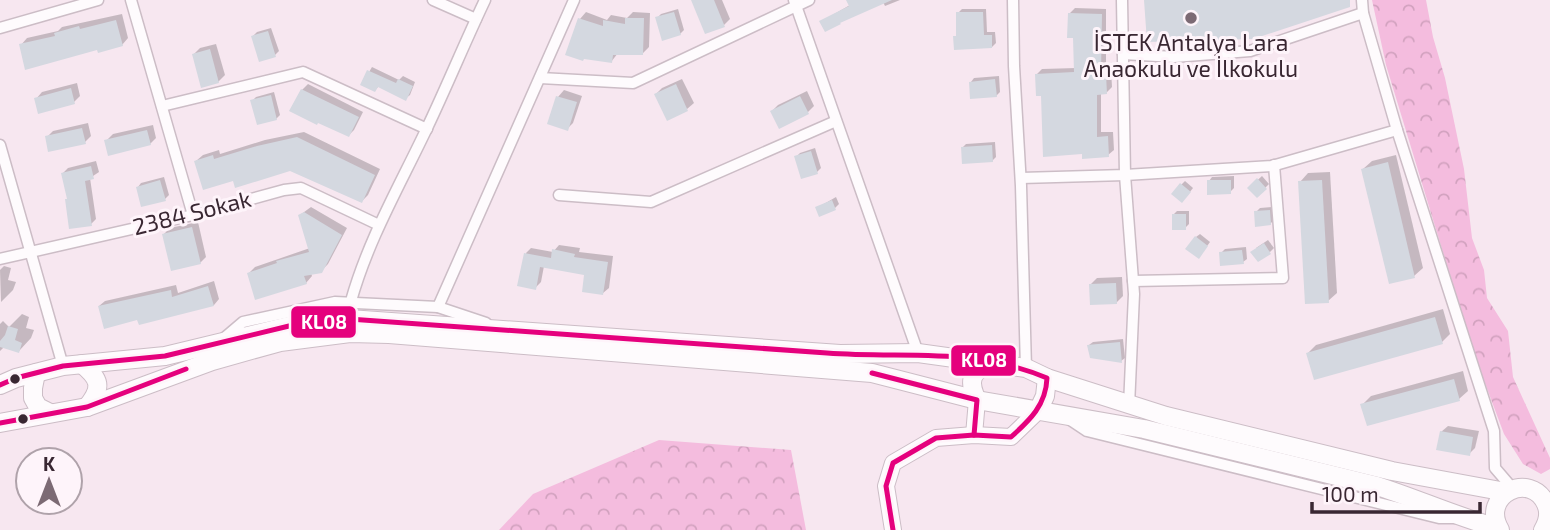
<svg xmlns="http://www.w3.org/2000/svg" width="1550" height="530" viewBox="0 0 1550 530" font-family="'Exo 2',sans-serif">
<defs>
<pattern id="forest-crowns" width="20" height="18" patternUnits="userSpaceOnUse" patternTransform="scale(1.75)"><rect width="20" height="18" fill="#f4bcde"/><path d="M2 6a3 3 0 1 1 6 0M12 15a3 3 0 1 1 6 0" fill="none" stroke="#d2a2bf"/></pattern>
</defs>
<rect width="100%" height="100%" fill="#f7e7f0"/>
<g fill="url(#forest-crowns)">
<path d="M1372,0H1426L1433,37L1445,78L1464,169L1472,238L1484,270L1487,298L1508,331L1513,377L1550,458V469L1541,474L1523,464L1504,434L1473,351L1386,65Z"/>
<path d="M659,440L791,450L806,530H499L533,494Z"/>
</g>
<g fill="#0003">
<path d="M693,0H722L730,19L724,25Z"/>
<path d="M851,0H900L885,6L883,2L822,21L850,5Z"/>
<path d="M1075,8L1106,9V70L1111,69L1112,87L1106,93H1101V132H1113L1114,150L1108,155L1083,152L1042,94L1037,74L1042,69L1076,68L1075,37L1069,14Z"/>
<path d="M678,9L684,30L680,34L657,18L661,14Z"/>
<path d="M962,9H986L987,32H995L996,43L992,47L955,37L958,34V13Z"/>
<path d="M586,12L607,20L611,15L627,18L633,12L650,13L649,47L643,53H618L611,62L580,19Z"/>
<path d="M122,14L128,38L122,45L98,48L21,45L27,38L58,31L62,27Z"/>
<path d="M271,28L279,51L275,55L253,36L257,32Z"/>
<path d="M216,44L225,75L218,82L194,54L200,48Z"/>
<path d="M372,67L399,80L403,76L415,82L410,95L406,98L379,86L375,90L362,84Z"/>
<path d="M999,76L1000,92L996,96L971,82L974,78Z"/>
<path d="M682,79L694,103L687,109L668,119L656,94L662,88Z"/>
<path d="M77,83L80,96L74,102L36,99L42,92Z"/>
<path d="M308,84L363,112L354,130L349,135L302,90Z"/>
<path d="M564,90L582,96L573,123L567,129L558,97Z"/>
<path d="M807,91L814,106L808,112L772,111L778,105Z"/>
<path d="M274,92L280,115L276,119L252,101L256,97Z"/>
<path d="M88,123L91,136L85,142L47,137L53,131Z"/>
<path d="M153,125L156,138L150,144L106,141L113,134Z"/>
<path d="M304,132L380,169L368,195L362,201L290,170L234,179L196,161L203,155L219,150L220,154L265,140Z"/>
<path d="M995,142L996,157L992,161L962,148L966,144Z"/>
<path d="M815,148L821,168L817,172L796,157L800,153Z"/>
<path d="M1396,155L1423,268L1414,276L1363,169L1372,161Z"/>
<path d="M96,161L99,172L90,178L96,219L91,224L69,198L63,173L68,168Z"/>
<path d="M1330,172L1337,293L1328,301L1300,182L1308,173Z"/>
<path d="M1234,176V188L1230,192L1209,181L1212,177Z"/>
<path d="M1262,176L1269,184L1257,196L1249,188Z"/>
<path d="M164,177L169,195L165,199L138,187L141,183Z"/>
<path d="M1185,181L1193,188L1186,197L1181,185Z"/>
<path d="M836,197L839,204L835,208H817Z"/>
<path d="M311,207L347,228L328,264L321,271L311,273L312,276L306,283L249,273L255,267L310,248L300,215Z"/>
<path d="M1273,207L1274,220L1270,224L1256,212L1260,208Z"/>
<path d="M1177,211H1189V224L1185,228L1173,215Z"/>
<path d="M198,222L206,257L200,263L164,234L170,228Z"/>
<path d="M1200,234L1210,242L1202,253L1196,237Z"/>
<path d="M1268,240L1274,248L1270,252L1256,248Z"/>
<path d="M559,245L580,248L579,252L613,256L609,288L603,293L586,273L544,266L541,282L535,288L526,253L531,248L553,252Z"/>
<path d="M1246,247L1247,259L1243,262L1221,253L1225,249Z"/>
<path d="M4,266L11,268L8,280L16,282L13,290L1,302L0,270Z"/>
<path d="M1122,277L1123,296L1116,303L1091,284L1097,278Z"/>
<path d="M214,281L219,299L214,305L140,323L139,318L99,306L105,301L176,285L178,293Z"/>
<path d="M1443,309L1450,334L1442,342L1308,353L1316,345Z"/>
<path d="M22,314L29,317L26,328L34,330L31,338L19,351L5,346L0,351V324L3,321L9,327Z"/>
<path d="M1123,339L1125,358L1121,361L1089,345L1093,342Z"/>
<path d="M1463,371L1468,391L1459,399L1362,405L1371,396Z"/>
<path d="M1448,426L1479,431L1475,448L1469,454L1441,432Z"/>
</g>
<g fill="#d4d8e0">
<path d="M691,0H714L725,27L705,34Z"/>
<path d="M846,0H892L840,23L841,24L825,32L819,21L849,6Z"/>
<path d="M1144,0H1350V7L1253,39L1147,42Z"/>
<path d="M674,12L681,35L662,41L655,17Z"/>
<path d="M956,12H983L984,35H992V48L954,50L953,36H956Z"/>
<path d="M1068,13L1102,14L1101,74H1106L1107,94L1097,95V137L1108,136L1109,157L1082,159V154L1043,157L1041,96H1036L1035,74L1074,72L1073,38H1067Z"/>
<path d="M578,18L603,26V20L625,24V18H644L643,55H613L612,63L584,59L583,61L565,55Z"/>
<path d="M116,20L123,46L98,53L97,50L25,70L19,44L55,36L54,33L79,26L80,29Z"/>
<path d="M268,31L276,57L259,62L251,36Z"/>
<path d="M210,49L219,83L201,88L192,54Z"/>
<path d="M367,70L396,83L398,79L413,86L406,101L378,87L375,92L360,85Z"/>
<path d="M995,79L997,97L970,99L969,82Z"/>
<path d="M676,84L688,111L667,121L654,94Z"/>
<path d="M71,88L75,104L38,114L34,98Z"/>
<path d="M301,89L359,117L349,137L318,123L317,125L289,111Z"/>
<path d="M271,95L277,120L257,125L250,100Z"/>
<path d="M556,96L577,102L568,131L547,124Z"/>
<path d="M800,96L809,114L779,129L770,111Z"/>
<path d="M82,128L86,144L48,152L45,136Z"/>
<path d="M147,130L151,145L108,156L104,140Z"/>
<path d="M297,137L375,175L362,203L290,171L235,188L233,181L203,190L194,161L213,155L214,159L257,146Z"/>
<path d="M992,145L993,162L962,164L961,147Z"/>
<path d="M811,151L818,174L801,179L794,156Z"/>
<path d="M1388,162L1415,278L1389,284L1361,169Z"/>
<path d="M91,166L94,179L85,181L92,226L69,229L65,199H67L61,173Z"/>
<path d="M1257,178L1267,189L1257,198L1247,188Z"/>
<path d="M160,180L166,201L141,207L136,187Z"/>
<path d="M1207,180H1231V194L1207,195Z"/>
<path d="M1322,180L1329,303L1305,304L1298,181Z"/>
<path d="M1180,183L1191,192L1182,203L1171,194Z"/>
<path d="M832,200L836,210L819,217L815,207Z"/>
<path d="M1270,210L1271,225L1255,227L1254,211Z"/>
<path d="M304,212L342,235L322,273L304,276L307,284L255,300L247,273L277,263L276,261L309,252L298,215Z"/>
<rect x="1172" y="214" width="14" height="16"/>
<path d="M192,227L201,264L171,271L162,234Z"/>
<path d="M1195,236L1208,246L1199,259L1185,249Z"/>
<path d="M1264,243L1271,254L1258,262L1250,252Z"/>
<path d="M552,249L575,254L574,257L608,262L603,295L582,292L584,275L540,267L536,290L517,286L524,253L551,258Z"/>
<path d="M1242,250L1244,264L1220,266L1219,252Z"/>
<path d="M1116,283L1117,304L1090,305L1089,284Z"/>
<path d="M208,286L214,306L139,325L137,320L104,329L98,306L171,290L172,297Z"/>
<path d="M1435,317L1443,344L1314,380L1306,353Z"/>
<path d="M8,326L18,329L15,340L22,343L19,353L0,347V341L5,335Z"/>
<path d="M1120,342L1122,363L1090,358L1087,345Z"/>
<path d="M1454,379L1460,401L1367,426L1360,404Z"/>
<path d="M1440,431L1473,437L1470,456L1436,450Z"/>
</g>
<g fill="none" stroke-linecap="round" stroke-linejoin="round">
<defs>
<g id="street">
<path d="M131,0L193,215"/>
<path d="M433,0L476,19"/>
<path d="M794,0L918,353"/>
<path d="M1013,0L1014,66L1021,186L1026,368"/>
<path d="M1122,0L1125,175L1134,294L1129,406"/>
<path d="M1362,0L1363,13L1397,130L1494,431L1495,468L1513,489"/>
<path d="M0,28L98,0"/>
<path d="M1123,54L1174,57L1250,51L1363,13"/>
<path d="M540,78L633,83L809,0"/>
<path d="M162,106L303,72L427,129"/>
<path d="M0,145L63,366"/>
<path d="M1021,178L1125,175L1272,166L1397,130"/>
<path d="M559,195L651,202L836,121"/>
<path d="M0,259L193,215L284,190L301,188L379,225"/>
<path d="M1133,281L1283,278L1274,165"/>
<path d="M351,301C368,240 400,185 427,128C447,86 465,42 485,0"/>
<path d="M438,307L574,0"/>
<path d="M223,339L243,322L335,302L438,307L486,323"/>
<path d="M1069,419L1087,431L1439,518H1455"/>
</g>
<g id="secondary">
<path d="M974,435L977,400"/>
<path d="M893,530L886,486L893,463L936,438L974,435L1011,437L1038,411"/>
</g>
<g id="primary">
<path d="M82,364C100,379 103,387 87,407"/>
<path d="M36,373L33,388V398L38,407L50,413"/>
<path d="M0,385L16,378L63,366L165,356L289,326L349,319L840,354L918,353L1026,368L1047,378L1166,416L1392,471L1506,492"/>
<path d="M977,400C967,379 972,372 991,362"/>
<path d="M1038,411L1045,396L1047,378"/>
<path d="M0,423L87,407L212,361L280,342L350,333L389,334L872,373L977,400L1144,429L1377,486C1418,499 1457,517 1498,528"/>
<path d="M1500,530C1479,495 1531,470 1546,504C1550,513 1548,522 1543,530"/>
</g>
</defs>
<use href="#street" stroke="#ccbdc6" stroke-width="13"/>
<use href="#secondary" stroke="#ccbdc6" stroke-width="18"/>
<use href="#primary" stroke="#ccbdc6" stroke-width="20"/>
<use href="#street" stroke="#fefbfd" stroke-width="10"/>
<use href="#secondary" stroke="#fefbfd" stroke-width="16"/>
<use href="#primary" stroke="#fefbfd" stroke-width="18"/>
<defs>
<g id="bus-1">
<path d="M872,373L977,400L974,435"/>
<path d="M0,385L16,378L63,366L165,356L289,326L349,319C508,330 668,342 827,353C906,359 970,346 1047,378C1046,405 1030,420 1011,437L974,435L936,438L893,463L886,486L893,530"/>
<path d="M0,423L87,407L186,369"/>
</g>
</defs>
<use href="#bus-1" stroke="#fef4fa" stroke-width="10"/>
<use href="#bus-1" stroke="#e5007d" stroke-width="5"/>
</g>
<circle fill="#7c6a74" stroke="#fef4fa" stroke-width="2.5" cx="1191" cy="18" r="7"/>
<g fill="#392732" stroke="#fef4fa" stroke-width="2.5">
<circle cx="15" cy="379" r="6"/>
<circle cx="23" cy="419" r="6"/>
</g>
<g text-anchor="middle" stroke-width="6" stroke-linejoin="round" paint-order="stroke">
<g font-size="23" fill="#392732" stroke="#fef4fa">
<text x="1191" y="51">İSTEK Antalya Lara<tspan x="1191" dy="26">Anaokulu ve İlkokulu</tspan></text>
</g>
<g font-size="23" fill="#392732" stroke="#fef4fa">
<text transform="translate(192 213) rotate(-14)" y="8">2384 Sokak</text>
</g>
</g>
<g stroke="#fef4fa" stroke-width="2.5">
<rect x="290" y="305" width="67" height="34" rx="7" fill="#e5007d"/>
<rect x="950" y="344" width="67" height="33" rx="7" fill="#e5007d"/>
</g>
<g font-size="19" text-anchor="middle" font-weight="bold" fill="#fff">
<text x="324" y="329">KL08</text>
<text x="984" y="367">KL08</text>
</g>
<g transform="translate(49 481)"><circle r="33" fill="#fef4fa" stroke="#afa2aa" stroke-width="2"/>
<path d="M0-5L12 26L0 18L-12 26Z" fill="#7c6a74"/>
<text y="-10" font-size="19" font-weight="bold" text-anchor="middle" fill="#392732">K</text>
</g>
<path d="M1312 502v10h168v-10" fill="none" stroke="#392732" stroke-width="3.5"/>
<text x="1322" y="502" font-size="21" fill="#392732" stroke="#fef4fa" stroke-width="5" paint-order="stroke">100 m</text>
</svg>
